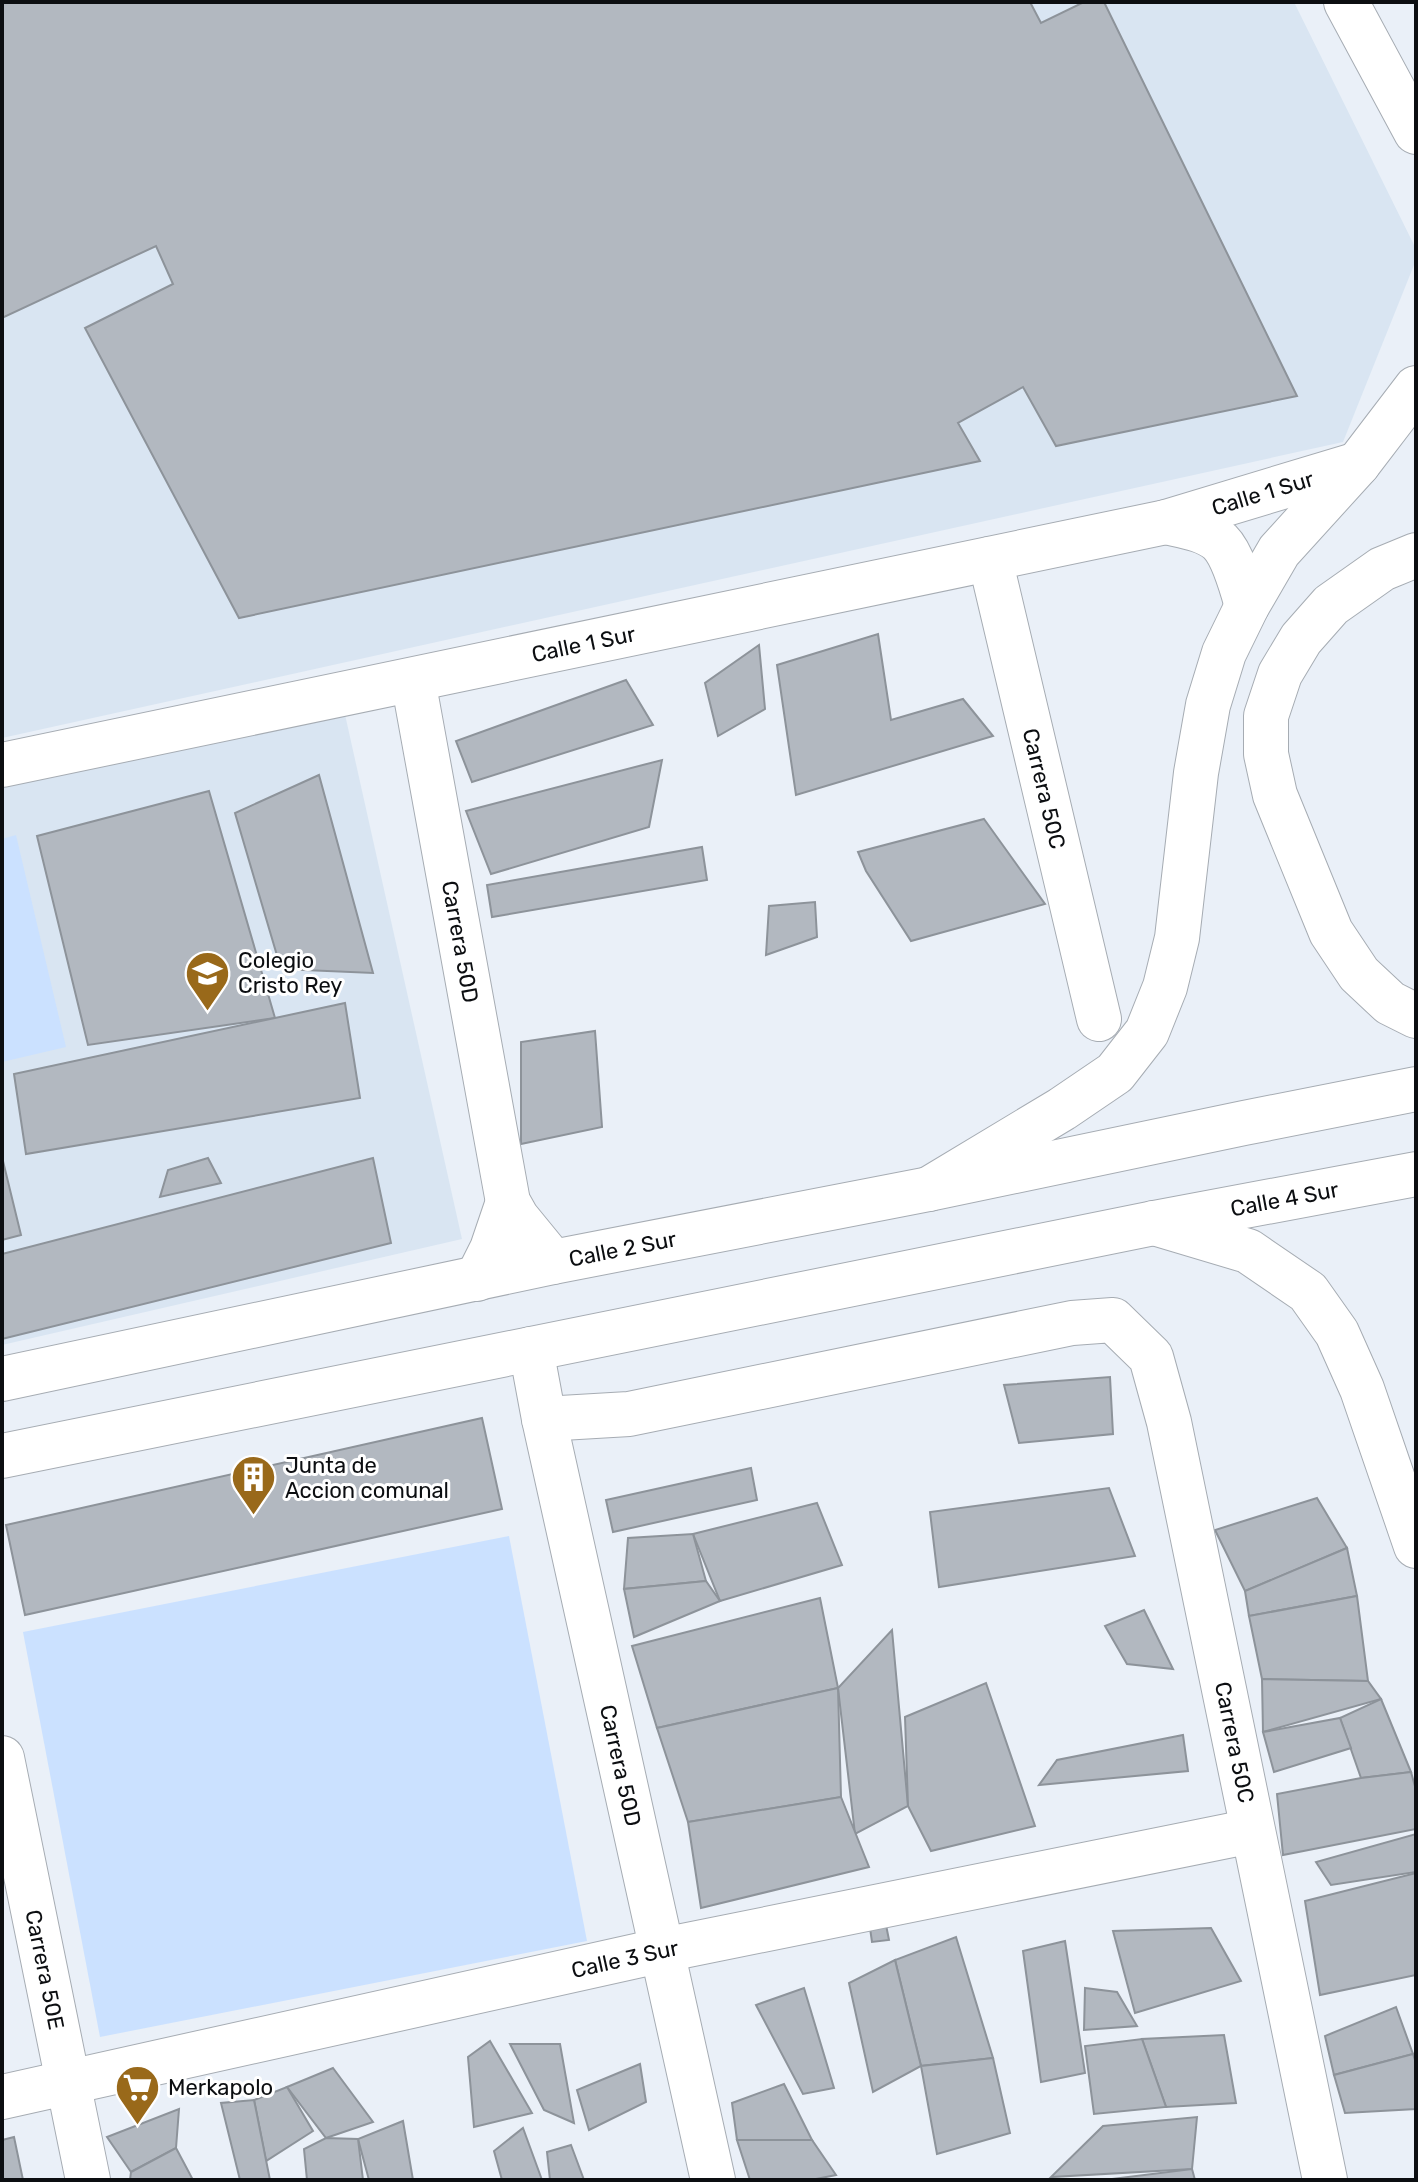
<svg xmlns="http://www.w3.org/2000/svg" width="1418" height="2182" viewBox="0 0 1418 2182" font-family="Rubik,sans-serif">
<rect width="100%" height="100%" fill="#eaf0f8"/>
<g fill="#d9e5f2">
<path d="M2,2H1294L1416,249V260L1343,442L2,738Z"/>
<path d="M344,710L462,1239L2,1345V784Z"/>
</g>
<g fill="#cbe1ff">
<path d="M16,835L66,1047L2,1062V839Z"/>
<path d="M509,1536L587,1941L100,2037L23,1632Z"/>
</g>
<g fill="#b2b8c0" stroke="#8d939a" stroke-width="2">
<path d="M2,2H1030L1041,23L1084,2H1104L1297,396L1056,446L1023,387L958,423L980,461L239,618L85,328L173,284L156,246L2,318Z"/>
<path d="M878,634L891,720L963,699L993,736L796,795L777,665Z"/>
<path d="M759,645L765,709L718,736L705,683Z"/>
<path d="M626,680L653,725L472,782L456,741Z"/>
<path d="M662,760L649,827L491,874L466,811Z"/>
<path d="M319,775L373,973L281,969L235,813Z"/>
<path d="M209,791L275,1018L88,1045L37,836Z"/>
<path d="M984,819L1045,904L911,941L866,871L858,852Z"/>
<path d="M702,847L707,880L492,917L487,885Z"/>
<path d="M815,902L817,937L766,955L769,906Z"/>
<path d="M345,1003L360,1098L26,1154L14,1074Z"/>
<path d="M595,1031L602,1127L521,1144V1042Z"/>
<path d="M2,1157L21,1235L2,1240Z"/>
<path d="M208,1158L221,1183L160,1197L168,1170Z"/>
<path d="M373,1158L391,1243L2,1339V1254Z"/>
<path d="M1110,1377L1113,1434L1019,1443L1004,1385Z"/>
<path d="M482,1418L502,1509L25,1615L6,1525Z"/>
<path d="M751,1468L757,1500L613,1532L606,1500Z"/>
<path d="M1109,1488L1135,1556L939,1587L930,1512Z"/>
<path d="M1317,1498L1347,1548L1245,1591L1215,1530Z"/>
<path d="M817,1503L842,1565L720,1601L693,1534Z"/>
<path d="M693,1534L706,1581L624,1589L628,1538Z"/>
<path d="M1347,1548L1357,1596L1249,1616L1245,1591Z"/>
<path d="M706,1581L720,1601L634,1637L624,1589Z"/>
<path d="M1357,1596L1368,1681L1262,1679L1249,1616Z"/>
<path d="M820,1598L838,1688L657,1728L632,1646Z"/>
<path d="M1144,1610L1173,1669L1127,1664L1105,1626Z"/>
<path d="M892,1630L908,1806L855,1834L838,1688Z"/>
<path d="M1262,1679L1368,1681L1381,1699L1263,1732Z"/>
<path d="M986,1683L1035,1826L931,1851L908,1806L905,1717Z"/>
<path d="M838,1688L841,1797L688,1822L657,1728Z"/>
<path d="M1381,1699L1411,1772L1361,1778L1340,1718Z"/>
<path d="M1340,1718L1351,1748L1274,1772L1263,1732Z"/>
<path d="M1183,1735L1188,1771L1039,1785L1057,1760Z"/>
<path d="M1411,1772L1416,1790V1829L1283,1855L1277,1794L1361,1778Z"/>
<path d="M841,1797L869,1867L701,1908L688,1822Z"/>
<path d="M1416,1834V1872L1331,1885L1316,1862Z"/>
<path d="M1416,1873V1975L1320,1995L1305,1901Z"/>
<path d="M886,1925L889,1940L872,1942L870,1928Z"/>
<path d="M1211,1928L1241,1981L1135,2013L1113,1931Z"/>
<path d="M956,1937L993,2058L921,2066L895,1960Z"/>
<path d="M1065,1941L1085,2073L1041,2082L1023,1951Z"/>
<path d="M895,1960L921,2066L873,2092L849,1983Z"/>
<path d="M804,1988L834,2088L803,2094L756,2005Z"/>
<path d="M1085,1988L1117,1992L1137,2026L1084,2030Z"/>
<path d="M1396,2007L1413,2054L1334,2075L1325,2036Z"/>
<path d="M1224,2035L1236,2103L1166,2107L1142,2039Z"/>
<path d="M1142,2039L1166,2107L1094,2114L1085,2046Z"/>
<path d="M490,2041L532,2113L474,2127L468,2057Z"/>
<path d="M510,2044H560L574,2123L544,2110Z"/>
<path d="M1413,2054L1416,2063V2109L1345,2113L1334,2075Z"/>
<path d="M993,2058L1010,2133L937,2154L921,2066Z"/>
<path d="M640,2064L646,2102L589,2130L577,2090Z"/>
<path d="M333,2068L373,2122L326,2138L287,2087Z"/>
<path d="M784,2084L812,2140H737L732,2103Z"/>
<path d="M287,2087L313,2131L266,2161L254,2100Z"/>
<path d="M254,2100L270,2180H240L221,2103Z"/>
<path d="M179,2109L176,2148L131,2172L107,2137Z"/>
<path d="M1197,2117L1192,2169L1051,2177L1103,2126Z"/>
<path d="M403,2121L413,2180H369L358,2139Z"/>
<path d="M523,2128L542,2180H502L494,2151Z"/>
<path d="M14,2137L23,2180H2V2140Z"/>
<path d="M326,2138L358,2139L363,2180H307L304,2149Z"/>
<path d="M737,2140H812L836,2175L811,2180H750Z"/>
<path d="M571,2145L584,2180H550L547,2152Z"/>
<path d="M176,2148L193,2180H130L131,2172Z"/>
<path d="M1192,2169L1195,2180H1104Z"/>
</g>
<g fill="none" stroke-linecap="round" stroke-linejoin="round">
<defs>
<g id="street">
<path d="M1166,522C1183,526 1206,529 1220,542C1233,555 1242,588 1247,606"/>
<path id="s1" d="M990,559L1099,1019"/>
<path id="s2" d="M413,680L508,1202L517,1218L553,1262"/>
<path id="s3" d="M2,765L1166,522L1358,464"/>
<path d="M477,1279L492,1249L508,1202"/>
<path id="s4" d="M531,1349L544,1419L713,2180"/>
<path id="s5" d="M544,1419L629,1414L1072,1323L1113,1320L1151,1357L1169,1422L1325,2180"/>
<path id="s6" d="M2,1758L88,2180"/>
<path id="s7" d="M2,2097L663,1950L1252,1831"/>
</g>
<g id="secondary">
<path id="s8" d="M2,1379L553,1262L929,1189L1244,1123L1416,1089"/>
<path id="s9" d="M2,1456L1154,1223L1416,1174"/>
</g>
<g id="highway">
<path d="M1346,2L1416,132"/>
<path d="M1416,555L1382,569L1331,605L1301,639L1280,674L1266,716V754L1275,795L1331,932L1359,974L1390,1003L1416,1016"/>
<path d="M929,1189L1062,1109L1115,1073L1147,1032L1165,987L1177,938L1196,773L1208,705L1224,653L1247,606L1279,551L1358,464L1416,388"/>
<path d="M1154,1223L1248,1251L1308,1292L1337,1333L1362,1389L1416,1546"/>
</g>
</defs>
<use href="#street" stroke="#a6acb3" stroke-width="46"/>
<use href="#secondary" stroke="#a6acb3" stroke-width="46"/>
<use href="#highway" stroke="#a6acb3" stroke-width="46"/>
<use href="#street" stroke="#fff" stroke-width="44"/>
<use href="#secondary" stroke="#fff" stroke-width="44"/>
<use href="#highway" stroke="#fff" stroke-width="44"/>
</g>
<defs>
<symbol id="school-pin" viewBox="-11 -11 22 30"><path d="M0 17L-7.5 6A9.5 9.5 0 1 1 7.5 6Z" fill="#99691a" stroke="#fff"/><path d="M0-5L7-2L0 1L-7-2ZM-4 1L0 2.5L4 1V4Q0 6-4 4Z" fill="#fff"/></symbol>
<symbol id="building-pin" viewBox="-11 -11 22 30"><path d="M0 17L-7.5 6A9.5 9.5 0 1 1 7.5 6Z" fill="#99691a" stroke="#fff"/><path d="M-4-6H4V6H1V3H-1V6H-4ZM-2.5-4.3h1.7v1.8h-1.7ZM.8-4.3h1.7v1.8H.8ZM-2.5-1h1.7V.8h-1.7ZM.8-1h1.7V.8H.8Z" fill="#fff"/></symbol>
<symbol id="supermarket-pin" viewBox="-11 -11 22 30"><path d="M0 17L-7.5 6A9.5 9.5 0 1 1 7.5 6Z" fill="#99691a" stroke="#fff"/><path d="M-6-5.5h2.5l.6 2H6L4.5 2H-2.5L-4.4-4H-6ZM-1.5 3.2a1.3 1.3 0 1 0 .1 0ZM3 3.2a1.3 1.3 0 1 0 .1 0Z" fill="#fff"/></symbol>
</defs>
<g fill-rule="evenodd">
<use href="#school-pin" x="182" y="948" width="51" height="69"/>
<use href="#building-pin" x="228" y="1452" width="51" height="69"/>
<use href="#supermarket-pin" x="112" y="2062" width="51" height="69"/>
</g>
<g text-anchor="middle" stroke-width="6" stroke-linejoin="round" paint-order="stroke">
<g font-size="22" fill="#0c0e11" stroke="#fff">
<text dy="8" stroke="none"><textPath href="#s3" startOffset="1290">Calle 1 Sur</textPath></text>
<text dy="8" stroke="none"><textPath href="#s3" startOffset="594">Calle 1 Sur</textPath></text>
<text dy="8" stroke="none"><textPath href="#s1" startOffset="236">Carrera 50C</textPath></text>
<text dy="8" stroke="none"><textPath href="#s2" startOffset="266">Carrera 50D</textPath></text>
<text dy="8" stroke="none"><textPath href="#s9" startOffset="1308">Calle 4 Sur</textPath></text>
<text dy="8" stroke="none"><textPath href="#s8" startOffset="634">Calle 2 Sur</textPath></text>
<text dy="8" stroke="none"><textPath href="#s5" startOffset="1026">Carrera 50C</textPath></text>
<text dy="8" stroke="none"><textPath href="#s4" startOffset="426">Carrera 50D</textPath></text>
<text dy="8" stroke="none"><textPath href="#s7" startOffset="638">Calle 3 Sur</textPath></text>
<text dy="8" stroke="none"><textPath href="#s6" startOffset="216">Carrera 50E</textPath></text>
</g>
<g font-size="22" fill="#0c0e11" stroke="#fff" text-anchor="start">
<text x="238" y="968">Colegio<tspan x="238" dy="25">Cristo Rey</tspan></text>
<text x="285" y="1473">Junta de<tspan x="285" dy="25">Accion comunal</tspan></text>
<text x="168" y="2095">Merkapolo</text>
</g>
</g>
<rect width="1418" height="2182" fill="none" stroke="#0c0e11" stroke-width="8"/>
</svg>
